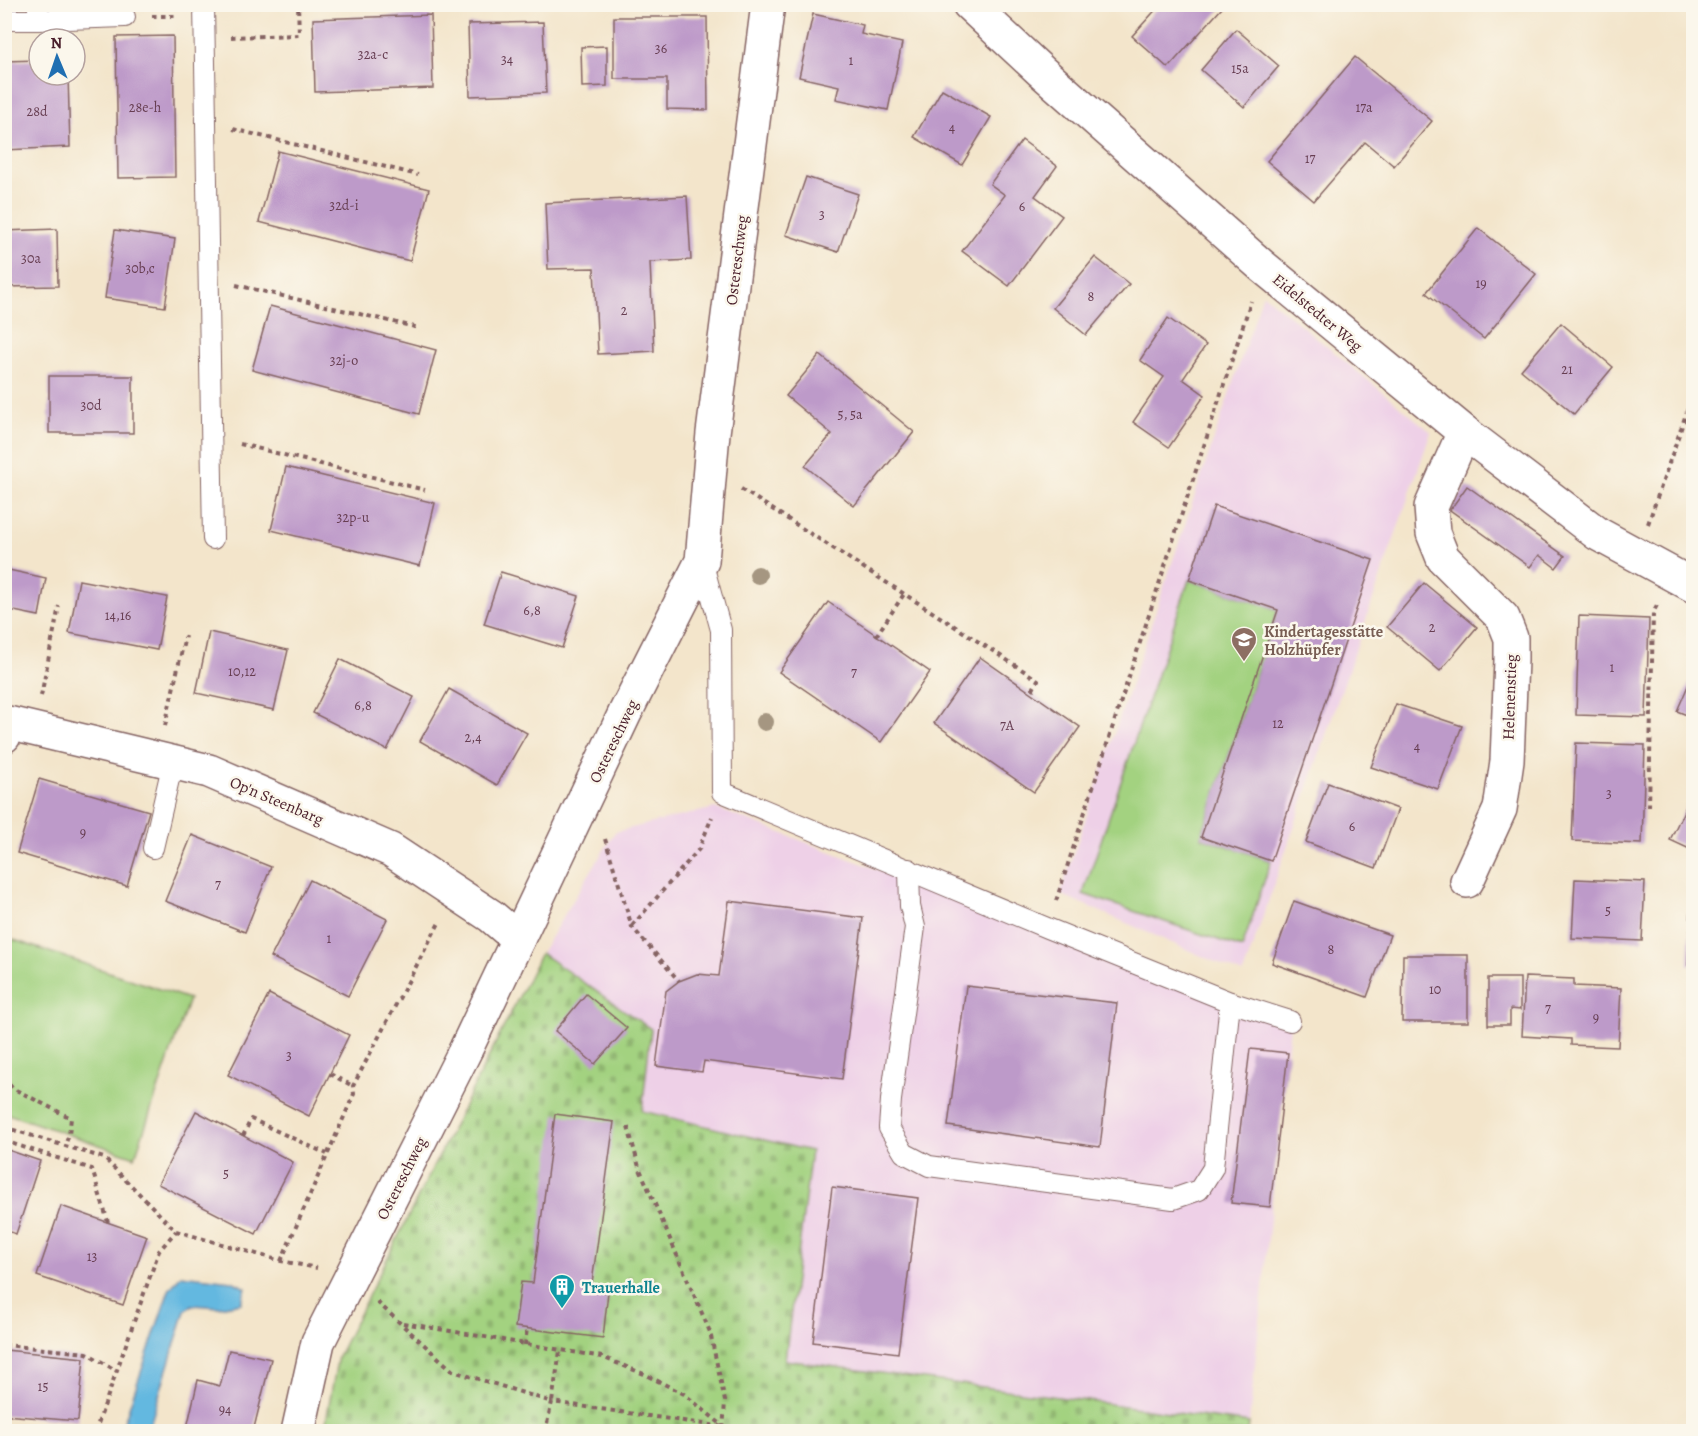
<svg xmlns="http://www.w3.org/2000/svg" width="1698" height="1436" viewBox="0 0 1698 1436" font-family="Alegreya,serif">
<defs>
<pattern id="cemetery-stones" width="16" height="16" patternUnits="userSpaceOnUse" patternTransform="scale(1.5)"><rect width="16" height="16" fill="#a3d280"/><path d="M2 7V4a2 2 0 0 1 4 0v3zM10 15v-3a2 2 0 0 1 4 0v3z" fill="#8eb46f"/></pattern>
</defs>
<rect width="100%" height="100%" fill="#fbf7ec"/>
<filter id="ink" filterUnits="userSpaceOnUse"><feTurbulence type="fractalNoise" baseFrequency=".0167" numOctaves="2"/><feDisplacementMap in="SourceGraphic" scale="12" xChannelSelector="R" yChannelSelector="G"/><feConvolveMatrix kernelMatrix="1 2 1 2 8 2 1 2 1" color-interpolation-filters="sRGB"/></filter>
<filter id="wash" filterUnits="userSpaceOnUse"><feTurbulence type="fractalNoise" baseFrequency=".008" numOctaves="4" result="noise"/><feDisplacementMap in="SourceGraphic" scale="24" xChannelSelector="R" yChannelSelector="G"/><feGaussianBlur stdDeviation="1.35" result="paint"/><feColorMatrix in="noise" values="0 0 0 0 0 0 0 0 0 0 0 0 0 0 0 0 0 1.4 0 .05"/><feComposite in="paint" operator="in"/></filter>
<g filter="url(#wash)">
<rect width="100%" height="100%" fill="#f3e5cb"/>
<g fill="#eed0e7">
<path d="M1263,294L1431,432L1243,974L1060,894Z"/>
<path d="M715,808L1290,1026L1249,1423L785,1360L811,1151L641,1111L651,1029L541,953L615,832Z"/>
</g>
<g fill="#a3d280" stroke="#767856" stroke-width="1.5">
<path d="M1189,580L1278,610L1201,837L1271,861L1242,948L1083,894Z"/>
<path d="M5,937L189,999L135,1157L5,1113Z"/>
</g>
<path fill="url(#cemetery-stones)" stroke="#767856" stroke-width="1.5" d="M541,953L651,1029L642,1111L811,1151L785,1360L1249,1423L1248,1432H324L338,1356Z"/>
<path fill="#64b8e0" stroke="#576c86" stroke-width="1.5" d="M181,1275L232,1281L246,1288L241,1303L219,1307L192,1305L185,1311L148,1431H121L169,1290Z"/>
<g id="blocks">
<g fill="#bd9ac9">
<path d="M1161,4H1218L1222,8L1168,68L1132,36Z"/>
<path d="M813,14L863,25L861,34L902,43L888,110L836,99L839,86L799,77Z"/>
<path d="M431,15L433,88L315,92L313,19Z"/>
<path d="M614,17H707L708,110L667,109V79H614Z"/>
<path d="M543,22L546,93L470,96L468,24Z"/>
<path d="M1236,29L1279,66L1244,107L1201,70Z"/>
<path d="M173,36L175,177L118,178L116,37Z"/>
<path d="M607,46V86L582,87L581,47Z"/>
<path d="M1355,57L1432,121L1394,166L1365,142L1314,201L1267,161Z"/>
<path d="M39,60V75H68L70,147L4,150V61Z"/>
<path d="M942,89L991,117L962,165L914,137Z"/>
<path d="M1022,140L1057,166L1035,196L1062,216L1009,286L962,251L1005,195L990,184Z"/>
<path d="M278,151L429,189L410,261L259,222Z"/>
<path d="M806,177L858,194L838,252L786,235Z"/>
<path d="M687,196L691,260L650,262L654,351L598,354L594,268L548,269L545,203Z"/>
<path d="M1478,228L1536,274L1484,339L1426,293Z"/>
<path d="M57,229L58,286L4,287V231Z"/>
<path d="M115,230L175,239L165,307L105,298Z"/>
<path d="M1095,257L1129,284L1086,335L1053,308Z"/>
<path d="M270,306L436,350L419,414L252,370Z"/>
<path d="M1168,318L1206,345L1183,379L1205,395L1169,447L1133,422L1164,377L1140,360Z"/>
<path d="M1561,323L1613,367L1574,414L1521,370Z"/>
<path d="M820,355L914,432L854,506L805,466L832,434L786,396Z"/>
<rect x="49" y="376" width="84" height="57"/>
<path d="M286,467L435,503L420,566L271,530Z"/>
<path d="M1467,486L1565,556L1556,568L1539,555L1530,567L1450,510Z"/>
<path d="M1214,506L1373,560L1271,861L1201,837L1278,610L1189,580Z"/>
<path d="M4,569L46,578L39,616L4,609Z"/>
<path d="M501,572L579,596L562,648L484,624Z"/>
<path d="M79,580L167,597L157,650L69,633Z"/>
<path d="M1424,583L1477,627L1440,671L1387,627Z"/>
<path d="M828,602L930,672L881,742L779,672Z"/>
<path d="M1579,616L1649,619L1646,717L1576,715Z"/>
<path d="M209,632L288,650L274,710L196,693Z"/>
<path d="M980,657L1080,727L1034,792L934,723Z"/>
<path d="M340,659L414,697L387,750L313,713Z"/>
<path d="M1694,672V718L1677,711Z"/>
<path d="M449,689L527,733L497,785L420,741Z"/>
<path d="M1396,704L1462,726L1438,789L1371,767Z"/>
<path d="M1576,743L1645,745L1642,844L1572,841Z"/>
<path d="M39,779L149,811L127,886L17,853Z"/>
<path d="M1328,783L1398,809L1376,868L1306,842Z"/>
<path d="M1694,790V851L1670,840Z"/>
<path d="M192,835L271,867L245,932L165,901Z"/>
<path d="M1575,879L1645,882L1642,941L1572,938Z"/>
<path d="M310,880L387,919L348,996L271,957Z"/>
<path d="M729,901L863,918L842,1079L704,1061L702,1072L656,1066L666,991L679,981L697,974L719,976Z"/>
<path d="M1294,901L1390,935L1367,997L1272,963Z"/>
<path d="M1691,904H1694V965H1688Z"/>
<path d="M1403,955H1468V1022H1402Z"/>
<path d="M1525,977L1574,979V986L1621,988L1618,1047L1571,1045V1039L1522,1036Z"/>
<path d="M1488,978H1520V1010L1510,1009V1025H1488Z"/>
<path d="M966,986L1117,1003L1100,1147L948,1126Z"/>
<path d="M269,994L349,1035L309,1116L228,1075Z"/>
<path d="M586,994L627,1028L595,1064L555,1031Z"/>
<path d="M1250,1049L1288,1053L1270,1207L1231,1203Z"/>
<path d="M196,1111L293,1162L256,1234L158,1184Z"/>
<path d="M555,1114L614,1122L591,1290L608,1292L603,1338L515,1327L521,1282L533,1283Z"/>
<path d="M5,1149L40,1161L16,1234L5,1230Z"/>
<path d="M832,1187L918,1198L898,1353L813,1342Z"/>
<path d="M61,1206L147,1236L123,1305L37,1276Z"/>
<path d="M5,1350L84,1358L78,1421L4,1415Z"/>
<path d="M229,1350L271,1359L253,1432H186L198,1380L220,1386Z"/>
</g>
</g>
</g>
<g filter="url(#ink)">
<use href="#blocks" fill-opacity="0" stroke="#856463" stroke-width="1.5"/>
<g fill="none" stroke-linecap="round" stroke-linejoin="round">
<defs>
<g id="lane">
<path d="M204,4L213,539"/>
<path d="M4,20H38V4"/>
<path d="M38,20L125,17"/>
<path d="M702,561L721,630L722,792L1047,928L1230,1002L1290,1021"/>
<path d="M153,848L173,762"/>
<path d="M909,869L910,906L915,927L891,1100L889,1128L904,1153L929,1166L1173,1199L1199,1190L1213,1168L1230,1002"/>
</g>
<g id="street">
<path d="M969,4L1041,71L1262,266L1464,432L1598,534L1694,586"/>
<path d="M1464,432L1431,507L1433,533L1443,558L1503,618L1511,638V660L1507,761L1500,809L1467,881"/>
<path d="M4,736L8,723L209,771L391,850L491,916L518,939"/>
<path d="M298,1432L318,1342L466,1049L625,713L702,561L713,433L768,4"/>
</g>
</defs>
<use href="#lane" stroke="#856463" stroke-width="22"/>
<use href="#street" stroke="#856463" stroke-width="36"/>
<g stroke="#856463" stroke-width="4" stroke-dasharray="4.5 4.5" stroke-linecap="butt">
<path d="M152,16H178"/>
<path d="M231,37L299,35L298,4"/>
<path d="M233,129L418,175"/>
<path d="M236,285L419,328"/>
<path d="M240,444L425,490"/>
<path d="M741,489L1038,680L1031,693"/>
<path d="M1648,524L1694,391"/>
<path d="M876,636L904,594"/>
<path d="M41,696L59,606"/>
<path d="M165,726L185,636"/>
<path d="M1649,807L1653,613L1657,605"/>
<path d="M605,839L632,927L679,981"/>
<path d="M1056,901L1251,301"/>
<path d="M632,926L699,849L712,817"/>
<path d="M330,1074L353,1086"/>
<path d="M4,1077L12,1088L71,1118L69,1135L65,1145"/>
<path d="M4,1127L104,1158L176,1231L281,1261L317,1268"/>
<path d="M628,1127L639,1167L710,1332L725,1401L723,1432"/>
<path d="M243,1136L251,1119L327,1154"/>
<path d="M4,1141L92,1169L108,1222"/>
<path d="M281,1261L354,1094L353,1086L440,921"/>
<path d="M377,1302L453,1371L552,1402L560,1351"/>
<path d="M403,1323L602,1357L644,1374L684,1394L722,1425"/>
<path d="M4,1345L87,1353L117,1371"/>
<path d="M525,1345L527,1328"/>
<path d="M95,1432L159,1251L176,1231"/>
<path d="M545,1432L552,1402L759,1432"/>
</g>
<use href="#lane" stroke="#fff" stroke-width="20"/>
<use href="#street" stroke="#fff" stroke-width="33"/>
</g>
<g fill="#a59681">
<circle cx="758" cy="575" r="9"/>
<circle cx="765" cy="722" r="9"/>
</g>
</g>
<defs>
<symbol id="school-pin" viewBox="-11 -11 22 30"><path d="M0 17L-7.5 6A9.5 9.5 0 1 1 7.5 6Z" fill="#8d6e63" stroke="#fbf7ec"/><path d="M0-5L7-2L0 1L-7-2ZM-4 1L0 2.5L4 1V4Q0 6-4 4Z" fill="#fff"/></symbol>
<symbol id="building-pin" viewBox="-11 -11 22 30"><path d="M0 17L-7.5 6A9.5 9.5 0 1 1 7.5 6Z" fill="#0f9aa8" stroke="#fbf7ec"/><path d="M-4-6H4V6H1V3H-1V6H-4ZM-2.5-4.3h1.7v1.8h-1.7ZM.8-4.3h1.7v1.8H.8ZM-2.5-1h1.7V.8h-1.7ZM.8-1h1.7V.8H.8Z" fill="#fff"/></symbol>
</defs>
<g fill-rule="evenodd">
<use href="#school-pin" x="1229" y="625" width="30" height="40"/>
<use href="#building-pin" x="547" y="1272" width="30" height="40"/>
</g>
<g text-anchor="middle" stroke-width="5" stroke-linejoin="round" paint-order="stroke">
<g font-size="14" fill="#673e52">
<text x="661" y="53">36</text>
<text x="373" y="59">32a-c</text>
<text x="507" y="64">34</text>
<text x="851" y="65">1</text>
<text x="1240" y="73">15a</text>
<text x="145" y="112">28e-h</text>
<text x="1364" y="112">17a</text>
<text x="37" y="116">28d</text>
<text x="952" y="132">4</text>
<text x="1310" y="163">17</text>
<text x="344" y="210">32d-i</text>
<text x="1022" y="211">6</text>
<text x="822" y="219">3</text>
<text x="31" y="263">30a</text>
<text x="140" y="273">30b,c</text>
<text x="1481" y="288">19</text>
<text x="1091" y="301">8</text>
<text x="624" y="315">2</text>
<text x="344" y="365">32j-o</text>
<text x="1567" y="374">21</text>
<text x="91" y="410">30d</text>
<text x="850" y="419">5, 5a</text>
<text x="353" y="522">32p-u</text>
<text x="532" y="615">6,8</text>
<text x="118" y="620">14,16</text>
<text x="1432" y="632">2</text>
<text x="1612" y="672">1</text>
<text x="242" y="676">10,12</text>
<text x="854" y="677">7</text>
<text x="363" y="710">6,8</text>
<text x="1278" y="728">12</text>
<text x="1007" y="730">7A</text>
<text x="473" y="742">2,4</text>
<text x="1417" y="751">4</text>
<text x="1609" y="798">3</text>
<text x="1352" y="831">6</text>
<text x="83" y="837">9</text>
<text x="218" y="889">7</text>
<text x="1608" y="915">5</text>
<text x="329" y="943">1</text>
<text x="1331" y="954">8</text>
<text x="1435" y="994">10</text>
<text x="1548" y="1013">7</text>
<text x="1596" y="1022">9</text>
<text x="289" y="1060">3</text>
<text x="226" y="1178">5</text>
<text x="92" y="1261">13</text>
<text x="43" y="1391">15</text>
<text x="225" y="1414">94</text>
</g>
<g font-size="16" fill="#4a1f2b" stroke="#fbf7ec">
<text transform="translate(736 260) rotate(-83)" y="6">Ostereschweg</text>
<text transform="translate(1318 312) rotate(40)" y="6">Eidelstedter Weg</text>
<text transform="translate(1509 697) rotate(-88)" y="6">Helenenstieg</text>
<text transform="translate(613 741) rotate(-64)" y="6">Ostereschweg</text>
<text transform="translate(277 800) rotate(23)" y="6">Op'n Steenbarg</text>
<text transform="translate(401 1178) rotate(-63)" y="6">Ostereschweg</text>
</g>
<g font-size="16" font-weight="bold" fill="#785e54" stroke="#fbf7ec" text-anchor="start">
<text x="1264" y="637">Kindertagesstätte<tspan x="1264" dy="18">Holzhüpfer</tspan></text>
</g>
<g font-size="16" font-weight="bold" fill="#0d838f" stroke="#fbf7ec" text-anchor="start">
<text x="582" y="1293">Trauerhalle</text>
</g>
</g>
<rect width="1698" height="1436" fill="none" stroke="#fbf7ec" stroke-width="24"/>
<g transform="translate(57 57) rotate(358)"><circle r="28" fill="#fbf7ec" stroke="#b4a19f" stroke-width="1.5"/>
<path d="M0-4.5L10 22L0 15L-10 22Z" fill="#1f6fb2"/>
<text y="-9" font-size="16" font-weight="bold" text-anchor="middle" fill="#4a1f2b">N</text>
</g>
</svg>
